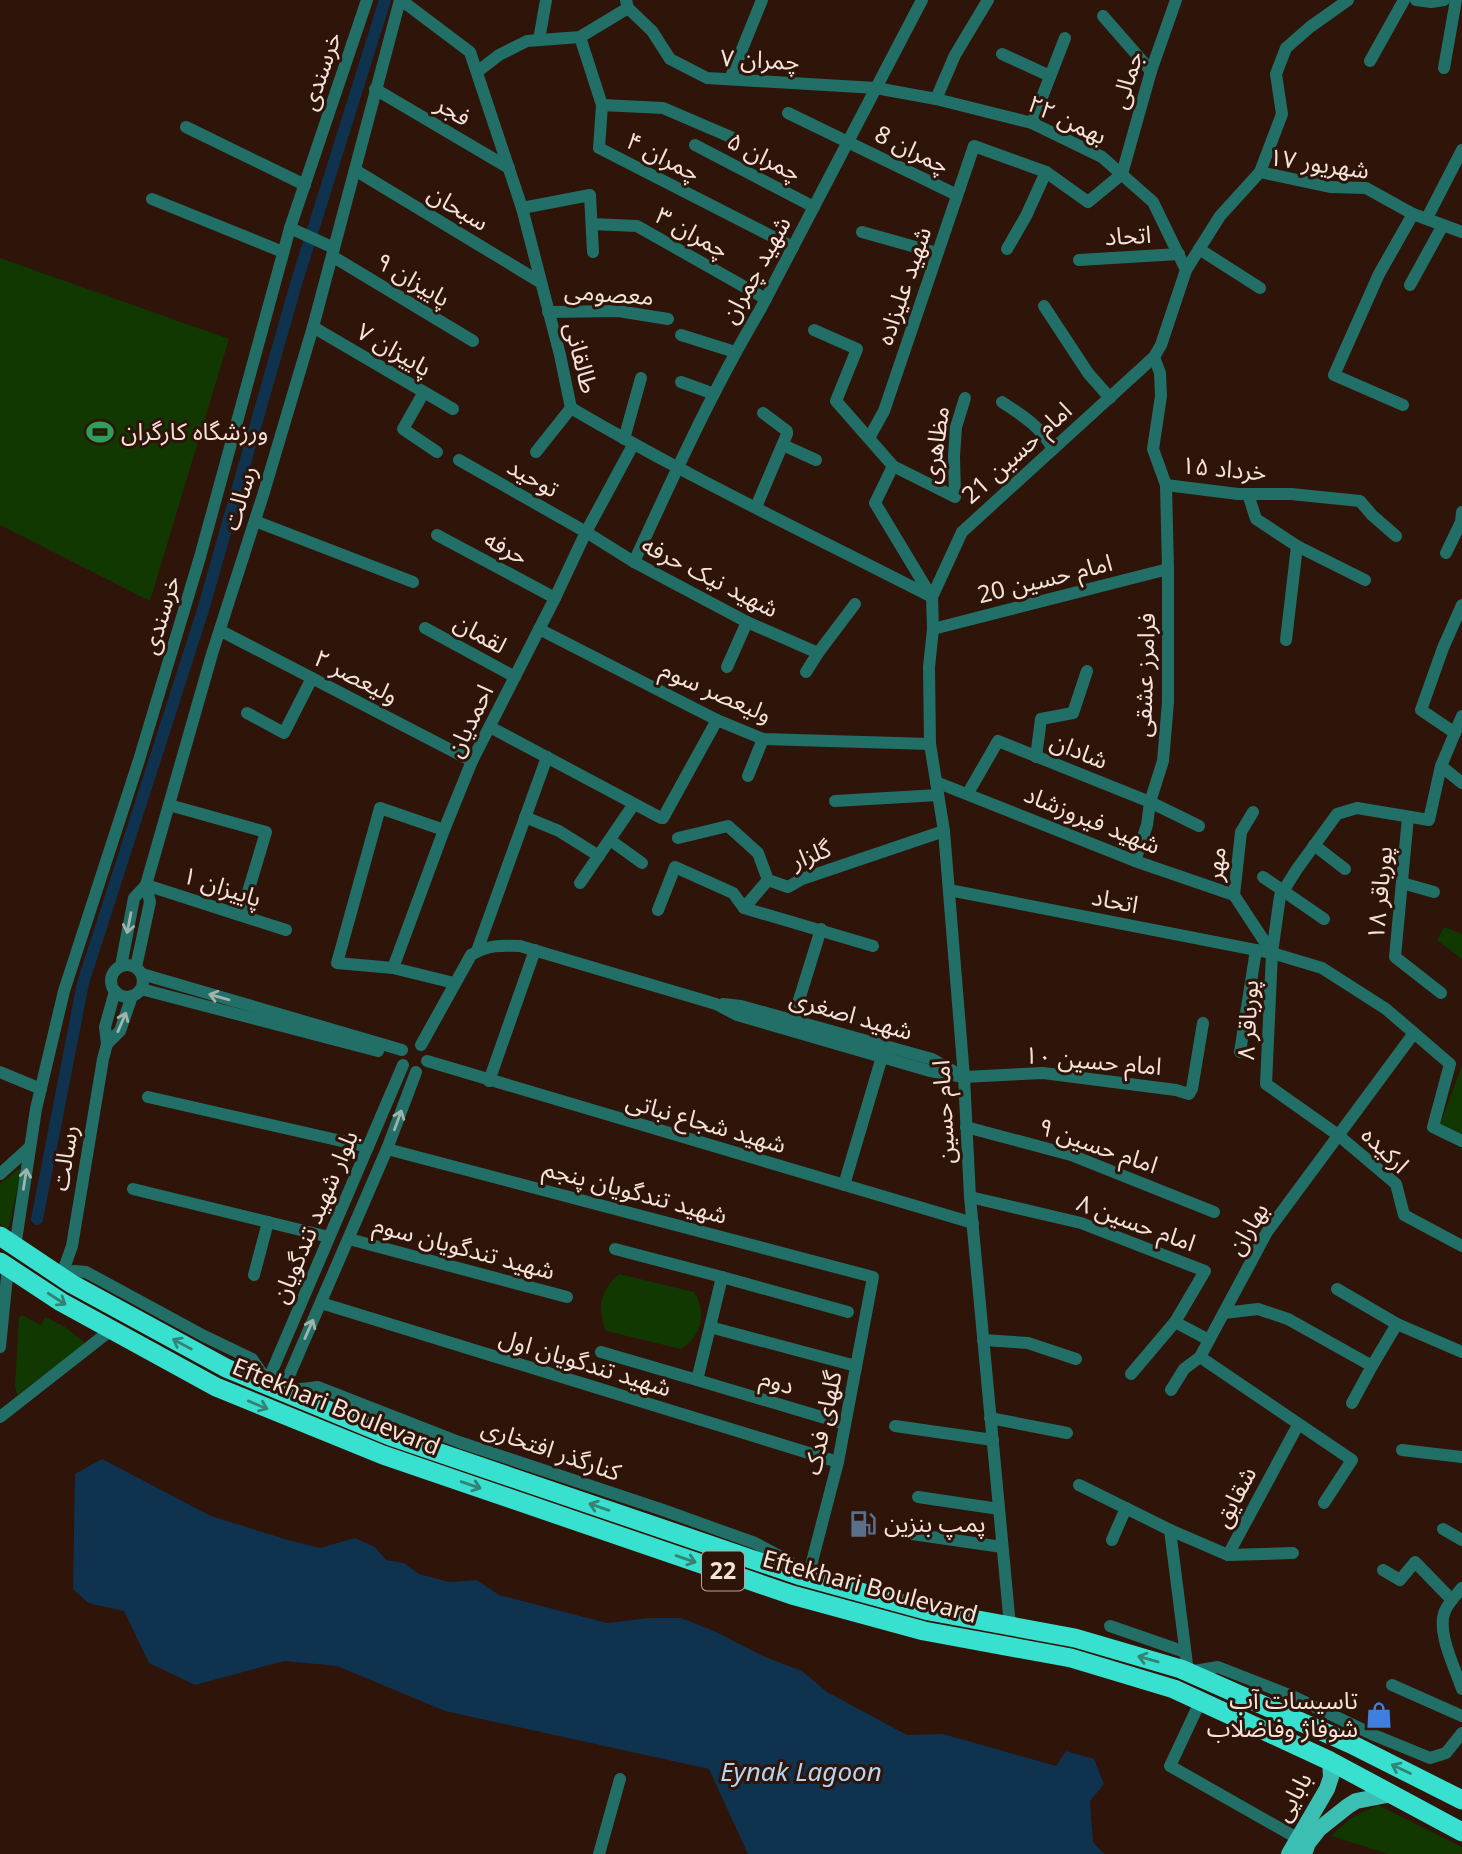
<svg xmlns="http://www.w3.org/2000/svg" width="1462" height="1854" viewBox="0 0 1462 1854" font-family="'Noto Sans','Noto Sans Arabic',sans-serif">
<rect width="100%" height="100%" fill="#2e1409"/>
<g fill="#113800">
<path d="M0,258L229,339L150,601L0,525Z"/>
<path d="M1444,927L1462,934V959L1437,940Z"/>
<path d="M1462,1066V1134L1440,1124Z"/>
<path d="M20,1169L21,1173L9,1227L6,1229L0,1224V1184L17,1170Z"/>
<path d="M619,1274L694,1292C707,1313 702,1336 681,1349L606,1331C596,1309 601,1289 619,1274Z"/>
<path d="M22,1315L41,1325L45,1317L65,1327L84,1342V1345L17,1395L15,1386L19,1318Z"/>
<path d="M1378,1805L1462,1847V1854H1388L1331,1836L1351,1818Z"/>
</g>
<path fill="#0f324e" d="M102,1459L211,1516L288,1540L320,1548L355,1538L375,1547L386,1560L404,1563L419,1574L449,1582L477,1580L499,1595L607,1623L649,1618H681L714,1631L765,1657L802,1671L827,1692L907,1735L943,1734L1056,1766L1066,1751L1094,1759L1104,1784L1090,1801L1093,1842L1104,1854H748L709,1769L445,1711L337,1666L284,1661L195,1685L149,1663L124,1611L88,1603L73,1589L75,1474Z"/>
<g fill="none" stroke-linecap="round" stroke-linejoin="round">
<path stroke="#0f324e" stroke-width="12" d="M37,1219L83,983L203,610L296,284L385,0"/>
<g stroke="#216f67" stroke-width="12">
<path d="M401,0L470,52L522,208L560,355L571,408C688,477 811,535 932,597"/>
<path d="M626,0L628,8L652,31L670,59L707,78L876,88L936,99L1032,123L1102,157L1153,202L1186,270"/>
<path d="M1416,0L1431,2L1444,0"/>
<path d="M1103,16L1151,71"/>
<path d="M580,37L602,105"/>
<path d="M539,40L546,0"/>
<path d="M1002,54L1050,76"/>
<path d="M1370,61L1404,0"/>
<path d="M1444,68L1456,0"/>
<path d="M477,72L499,55L527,41L580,37L628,8"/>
<path d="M730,79L762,0"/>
<path d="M375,89L509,168"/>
<path d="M936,99L955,55L988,0"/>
<path d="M788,113L957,195"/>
<path d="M1032,123L1065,38"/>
<path d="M186,127L305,185"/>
<path d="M733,138L663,108L602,105L599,148L793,247"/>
<path d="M695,145L814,207"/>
<path d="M355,170L540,282"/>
<path d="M1260,172L1330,187L1366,188L1413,214L1462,232"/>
<path d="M152,199L283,252"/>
<path d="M522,208L590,195L593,252"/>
<path d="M1427,218L1462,150"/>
<path d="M592,224L637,226L766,299"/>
<path d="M290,228L334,248"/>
<path d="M862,232L937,253"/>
<path d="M1007,249L1026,216L1046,172"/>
<path d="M1199,249L1260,288"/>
<path d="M332,256L473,341"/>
<path d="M1079,260L1179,254"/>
<path d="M1410,285L1443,225"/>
<path d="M1044,306L1088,373L1110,398"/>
<path d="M548,312L618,311L668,319"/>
<path d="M313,327L453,409"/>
<path d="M814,330L857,349L836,401L893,466L955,497L954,456L956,427L965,398"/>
<path d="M681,335L735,352"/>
<path d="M1154,357L1160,373L1161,396L1153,449L1166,485L1238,494H1291L1360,501L1372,515L1396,536"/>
<path d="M681,382L714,394"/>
<path d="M424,392L403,429L437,452"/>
<path d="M1002,402C1022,415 1041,427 1053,449"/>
<path d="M1403,405L1334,375L1379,274L1413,214"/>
<path d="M869,438L884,411L974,146L1046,172L1088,202L1122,174L1151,71L1176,0"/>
<path d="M624,439L641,378"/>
<path d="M783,445L816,460"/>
<path d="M536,452L571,408"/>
<path d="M459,460L586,532L634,562L747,622L818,653"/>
<path d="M893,466L875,503L931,596"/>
<path d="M1248,494L1256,519L1297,546L1365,580"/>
<path d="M756,507L787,434V431L763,413"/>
<path d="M255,521L413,582"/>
<path d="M437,535L555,598"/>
<path d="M1446,553L1461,522L1462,512"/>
<path d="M634,562C673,477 712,391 760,310L922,0"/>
<path d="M425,628L515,677"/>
<path d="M539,629L717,720L763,739L930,744"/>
<path d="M933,629L1168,569"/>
<path d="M221,631L472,761"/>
<path d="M1286,640L1297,546"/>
<path d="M727,667L747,622"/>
<path d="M806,672L818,653L855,604"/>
<path d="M247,713L284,733L312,678"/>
<path d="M1462,716L1441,766L1462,783"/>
<path d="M490,727L661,818H663L717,720"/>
<path d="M1455,733L1421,710L1443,648L1462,605"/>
<path d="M1036,757L1041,719L1073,713L1087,671"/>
<path d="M1441,766L1429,820L1357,808L1337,814L1297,869L1280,896L1272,953L1266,1084L1338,1135L1396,1184L1404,1215L1462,1246"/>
<path d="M748,776L763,739"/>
<path d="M936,782L1135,861L1234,895"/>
<path d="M968,793L998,741L1150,802L1199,826"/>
<path d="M835,801L938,795"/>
<path d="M169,805L266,832L241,915"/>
<path d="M1253,812L1241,832L1234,895L1272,953"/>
<path d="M525,817L559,831L599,856"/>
<path d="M1408,817L1395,957L1441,993"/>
<path d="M678,838L728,826L758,853L768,880L788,887L802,879L944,831"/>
<path d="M610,840L642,863"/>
<path d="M1314,845L1345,869"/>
<path d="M1135,861L1147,825L1150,802L1163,761L1168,702V569L1166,485"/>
<path d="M1263,877L1324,919"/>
<path d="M580,883L634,804"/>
<path d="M1402,883L1434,892"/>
<path d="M146,885L286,930"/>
<path d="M949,890L1272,953L1322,968L1386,1009L1450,1064L1433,1127L1462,1141"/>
<path d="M744,908L768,880"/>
<path d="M658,910L675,867L733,893L744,908L873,946"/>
<path d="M477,951L547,757"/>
<circle cx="127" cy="981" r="16"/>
<path d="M121,966L134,898L146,885L212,654L264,492L313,327L400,0"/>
<path d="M136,967L150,902L146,885"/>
<path d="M393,968L337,963L380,808L444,830"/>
<path d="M142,974L402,1050"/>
<path d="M454,983L393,968L444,830L472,761L555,598L586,532L633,445"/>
<path d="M141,989L378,1051"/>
<path d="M723,1004L741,1006L932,1059L953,1071"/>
<path d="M791,1026L821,929"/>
<path d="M107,1044L120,1031L132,996"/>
<path d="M421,1045L471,955C488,945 501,945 520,946L716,1004L737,1015L930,1071L964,1077L1043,1073L1176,1090L1189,1094L1192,1089L1203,1023"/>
<path d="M1240,1052L1256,950"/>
<path d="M427,1061L973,1223"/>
<path d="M0,1072L41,1089"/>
<path d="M489,1081L535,950"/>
<path d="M148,1097L368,1147"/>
<path d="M966,1127L1071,1155L1214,1212"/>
<path d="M387,1149L873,1277L838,1462L808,1577"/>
<path d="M0,1174L30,1147"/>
<path d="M844,1185L884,1050"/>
<path d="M133,1189L329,1237"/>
<path d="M970,1197L1081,1223L1205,1271L1175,1322L1131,1374"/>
<path d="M349,1239L567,1297"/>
<path d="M15,1247L36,1109L64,991L139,760L200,557L290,228L367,0"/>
<path d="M615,1249L722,1277"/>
<path d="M254,1275L268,1222"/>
<path d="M61,1277L72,1246L103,1059L107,1044L105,1027L115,991"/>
<path d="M61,1277L74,1271L86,1272L204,1336L252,1359L261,1372L266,1385"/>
<path d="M1337,1289L1397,1324L1462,1352"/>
<path d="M321,1303L838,1462"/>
<path d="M1224,1313L1258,1309L1288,1319L1372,1366L1352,1403"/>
<path d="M1175,1322L1209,1340"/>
<path d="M710,1327L722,1277L848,1312"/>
<path d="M983,1340L1028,1343L1076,1359"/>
<path d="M0,1347L8,1266"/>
<path d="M601,1352L697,1380L710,1327L856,1366"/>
<path d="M1200,1357L1352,1460L1324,1503"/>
<path d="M1372,1366L1397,1324"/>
<path d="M697,1380L845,1424"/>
<path d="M266,1385L403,1065"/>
<path d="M1171,1390L1184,1369L1200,1357L1267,1232L1414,1033"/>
<path d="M285,1391L318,1387L459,1442L663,1510L755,1543L789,1561L798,1575"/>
<path d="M282,1392L387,1149L416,1072"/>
<path d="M0,1417L111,1330"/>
<path d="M990,1418L1067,1433"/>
<path d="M895,1426L993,1440"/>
<path d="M1402,1450L1462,1457"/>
<path d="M1079,1485L1170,1530L1228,1555L1293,1553"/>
<path d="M918,1497L999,1509"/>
<path d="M1443,1529L1462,1540"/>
<path d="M1170,1530L1188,1672L1218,1667L1292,1696L1374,1735L1430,1758L1446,1753L1462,1733"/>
<path d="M905,1533L1002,1547"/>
<path d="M1112,1540L1126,1508"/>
<path d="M1228,1555L1298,1425"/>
<path d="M1383,1570L1400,1580L1415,1562L1452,1600"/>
<path d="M1462,1588C1456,1595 1448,1603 1445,1611C1436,1631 1455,1668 1462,1689"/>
<path d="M1010,1626L970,1197L964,1077L944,831L930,744L929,667L933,629L932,597L962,532L1154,357L1161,345L1186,270L1220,216L1260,172L1282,114L1276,74L1286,48L1310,27L1348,0"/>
<path d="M1110,1626L1185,1652"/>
<path d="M1392,1685L1462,1716"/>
<path d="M1201,1700L1170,1766L1297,1838"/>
<path d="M599,1854L620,1779"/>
</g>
<g stroke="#3bbfb2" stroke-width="16">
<path d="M1289,1854L1327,1789L1331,1777L1330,1761"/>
<path d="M1304,1854L1308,1843L1319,1829L1348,1806L1356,1801L1392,1794"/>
</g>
<g stroke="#38e0d0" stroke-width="19">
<path d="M0,1236L72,1284L226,1368L390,1436L798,1575L929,1611L1075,1638L1181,1669L1351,1744L1462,1800"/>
<path d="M0,1262L61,1302L216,1387L383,1455L792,1595L924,1631L1071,1658L1174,1689L1330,1761L1462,1832"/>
</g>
</g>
<defs><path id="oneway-shaft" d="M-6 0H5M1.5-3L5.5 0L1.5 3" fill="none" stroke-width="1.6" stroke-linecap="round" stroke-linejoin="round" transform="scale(1.75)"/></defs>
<g stroke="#a0b4ac">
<use href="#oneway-shaft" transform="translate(129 923) rotate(101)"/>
<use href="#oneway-shaft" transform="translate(219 997) rotate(-164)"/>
<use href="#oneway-shaft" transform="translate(122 1022) rotate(-67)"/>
<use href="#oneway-shaft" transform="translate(398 1120) rotate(-70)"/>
<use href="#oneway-shaft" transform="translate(25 1179) rotate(-81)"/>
<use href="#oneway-shaft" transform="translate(309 1329) rotate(-66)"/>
</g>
<g stroke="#348476">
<use href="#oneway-shaft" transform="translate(57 1299) rotate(33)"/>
<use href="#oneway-shaft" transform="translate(182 1344) rotate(-152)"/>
<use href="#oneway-shaft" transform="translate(258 1405) rotate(23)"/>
<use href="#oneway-shaft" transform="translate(471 1485) rotate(19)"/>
<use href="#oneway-shaft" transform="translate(599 1507) rotate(-161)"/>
<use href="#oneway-shaft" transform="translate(686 1559) rotate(19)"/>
<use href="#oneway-shaft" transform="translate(1148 1659) rotate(-164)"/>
<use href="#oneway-shaft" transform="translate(1401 1769) rotate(-154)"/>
</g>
<defs>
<symbol id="stadium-bare" viewBox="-9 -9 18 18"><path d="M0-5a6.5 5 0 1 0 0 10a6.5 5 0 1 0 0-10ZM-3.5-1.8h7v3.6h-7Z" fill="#2e9e5b" stroke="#2e1409" stroke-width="2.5" paint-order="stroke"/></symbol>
<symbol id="fuel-bare" viewBox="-9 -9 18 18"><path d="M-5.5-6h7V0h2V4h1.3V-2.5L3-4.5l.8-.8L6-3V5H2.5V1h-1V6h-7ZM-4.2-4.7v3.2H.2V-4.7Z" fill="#5c6f8a" stroke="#2e1409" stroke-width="2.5" paint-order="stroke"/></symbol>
<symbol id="shop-bare" viewBox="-9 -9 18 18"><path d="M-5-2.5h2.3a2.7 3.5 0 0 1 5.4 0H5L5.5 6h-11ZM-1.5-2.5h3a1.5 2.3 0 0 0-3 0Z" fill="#3f7fe0" stroke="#2e1409" stroke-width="2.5" paint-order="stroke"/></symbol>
</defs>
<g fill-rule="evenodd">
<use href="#stadium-bare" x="81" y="413" width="38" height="38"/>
<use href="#fuel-bare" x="844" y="1505" width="38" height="38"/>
<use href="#shop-bare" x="1360" y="1696" width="38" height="38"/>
</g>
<g text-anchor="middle" stroke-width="6" stroke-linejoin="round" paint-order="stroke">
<rect fill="#2e1409" stroke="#b9a49b" stroke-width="2" x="702" y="1551.5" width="42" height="39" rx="5"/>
<g font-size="23" font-weight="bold" fill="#f5e2da">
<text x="723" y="1579">22</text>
</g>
<g font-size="24" fill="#f5e2da" stroke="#2e1409">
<text transform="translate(760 60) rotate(3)" y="8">چمران ۷</text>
<text transform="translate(321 71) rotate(-71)" y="8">خرسندی</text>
<text transform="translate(1127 80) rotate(-73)" y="8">جمالی</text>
<text transform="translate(453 111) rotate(31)" y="8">فجر</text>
<text transform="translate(1067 120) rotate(25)" y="8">۲۲ بهمن</text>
<text transform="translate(912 150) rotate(26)" y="8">چمران 8</text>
<text transform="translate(663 157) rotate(27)" y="8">چمران ۴</text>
<text transform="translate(764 157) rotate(27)" y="8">چمران ۵</text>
<text transform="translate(1319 164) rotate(8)" y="8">۱۷ شهریور</text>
<text transform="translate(458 208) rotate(31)" y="8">سبحان</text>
<text transform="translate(692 233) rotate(29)" y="8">چمران ۳</text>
<text transform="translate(1128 236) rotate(-3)" y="8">اتحاد</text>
<text transform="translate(756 270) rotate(-61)" y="8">شهید چمران</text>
<text transform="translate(413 280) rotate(31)" y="8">پاییزان ۹</text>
<text transform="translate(904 286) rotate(-71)" y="8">شهید علیزاده</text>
<text transform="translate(609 294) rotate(4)" y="8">معصومی</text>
<text transform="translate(394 350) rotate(30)" y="8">پاییزان ۷</text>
<text transform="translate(581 358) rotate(76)" y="8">طالقانی</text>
<text transform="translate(936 445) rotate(-82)" y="8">مظاهری</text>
<text transform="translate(1017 453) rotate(-42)" y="8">امام حسین 21</text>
<text transform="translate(1224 469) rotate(5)" y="8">۱۵ خرداد</text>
<text transform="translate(533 478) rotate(29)" y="8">توحید</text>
<text transform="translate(240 498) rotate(-73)" y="8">رسالت</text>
<text transform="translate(506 548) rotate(28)" y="8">حرفه</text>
<text transform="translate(710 577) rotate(27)" y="8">شهید نیک حرفه</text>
<text transform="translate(1045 579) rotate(-14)" y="8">امام حسین 20</text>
<text transform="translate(161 615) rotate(-73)" y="8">خرسندی</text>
<text transform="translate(480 634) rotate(29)" y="8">لقمان</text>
<text transform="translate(1145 675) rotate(-88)" y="8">فرامرز عشقی</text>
<text transform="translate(356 677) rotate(27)" y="8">ولیعصر ۲</text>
<text transform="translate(716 692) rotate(24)" y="8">ولیعصر سوم</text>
<text transform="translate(470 721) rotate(-64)" y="8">احمدیان</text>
<text transform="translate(1079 751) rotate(22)" y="8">شادان</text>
<text transform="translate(1092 820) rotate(22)" y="8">شهید فیروزشاد</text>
<text transform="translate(811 855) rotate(-21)" y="8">گلزار</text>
<text transform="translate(1216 864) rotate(-84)" y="8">مهر</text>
<text transform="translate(222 887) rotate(18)" y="8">پاییزان ۱</text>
<text transform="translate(1380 893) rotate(-85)" y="8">پورباقر ۱۸</text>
<text transform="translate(1115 901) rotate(11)" y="8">اتحاد</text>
<text transform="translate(851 1015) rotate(16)" y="8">شهید اصغری</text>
<text transform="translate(1248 1020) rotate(-87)" y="8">پورباقر ۸</text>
<text transform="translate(1093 1061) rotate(5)" y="8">امام حسین ۱۰</text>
<text transform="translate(944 1112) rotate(-93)" y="8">امام حسین</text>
<text transform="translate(706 1123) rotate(16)" y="8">شهید شجاع نباتی</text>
<text transform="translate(1098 1146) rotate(19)" y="8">امام حسین ۹</text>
<text transform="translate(1385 1150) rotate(44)" y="8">ارکیده</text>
<text transform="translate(65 1158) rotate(-81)" y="8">رسالت</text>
<text transform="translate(635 1192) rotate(15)" y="8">شهید تندگویان پنجم</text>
<text transform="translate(315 1217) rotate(-67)" y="8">بلوار شهید تندگویان</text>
<text transform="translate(1136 1223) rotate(20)" y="8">امام حسین ۸</text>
<text transform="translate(1248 1229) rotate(-59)" y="8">بهاران</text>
<text transform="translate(464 1248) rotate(15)" y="8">شهید تندگویان سوم</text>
<text transform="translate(585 1363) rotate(17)" y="8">شهید تندگویان اول</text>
<text transform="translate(777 1382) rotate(17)" y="8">دوم</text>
<text transform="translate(336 1407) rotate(22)" y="8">Eftekhari Boulevard</text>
<text transform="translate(823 1423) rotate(-78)" y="8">گلهای فدک</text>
<text transform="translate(551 1450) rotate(19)" y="8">کنارگذر افتخاری</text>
<text transform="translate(1235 1497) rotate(-62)" y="8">شقایق</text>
<text transform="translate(870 1587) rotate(15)" y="8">Eftekhari Boulevard</text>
<text transform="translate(1293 1797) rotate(-61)" y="8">بابایی</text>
</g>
<g font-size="24" fill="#f5e2da" stroke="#2e1409" text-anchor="start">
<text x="121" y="440">ورزشگاه کارگران</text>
<text x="884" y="1532">پمپ بنزین</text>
<text x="1358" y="1709" text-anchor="end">تاسیسات آب<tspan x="1358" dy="28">شوفاژ وفاضلاب</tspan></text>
</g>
<g font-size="26" font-style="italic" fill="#b3d4f2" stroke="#2e1409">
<text x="801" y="1781">Eynak Lagoon</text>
</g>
</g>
</svg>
